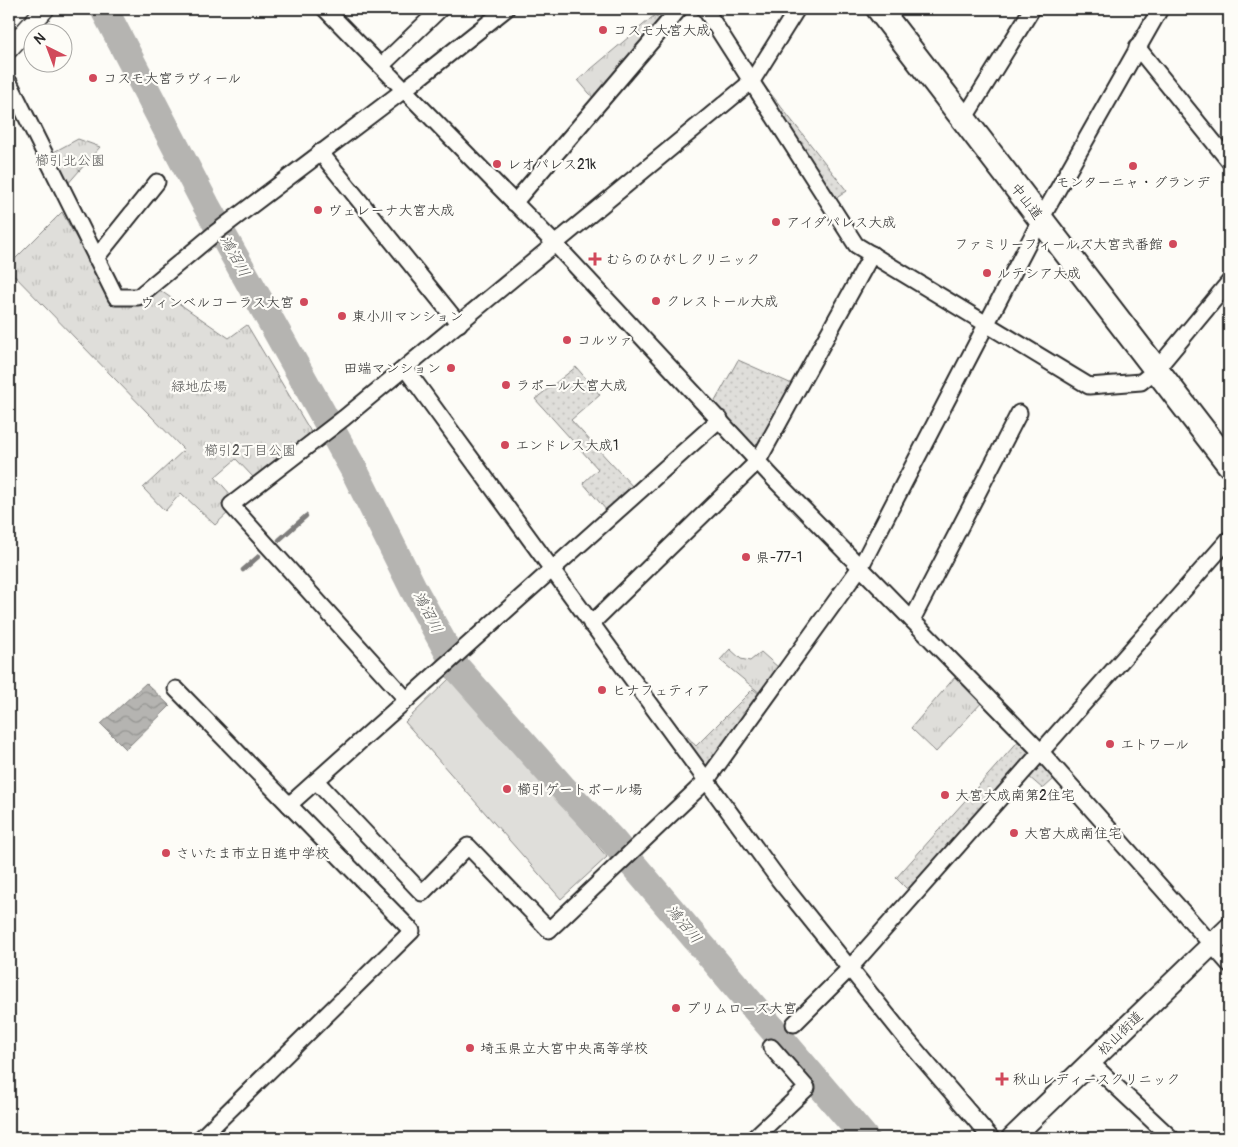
<svg xmlns="http://www.w3.org/2000/svg" width="1238" height="1147" viewBox="0 0 1238 1147" font-family="Pangolin,'Klee One',sans-serif">
<defs>
<pattern id="grass-dots" width="8" height="8" patternUnits="userSpaceOnUse" patternTransform="scale(1.25)"><rect width="8" height="8" fill="#dfdeda"/><path d="M2 2h.1M6 6h.1" fill="none" stroke="#c0bfbb" stroke-width="1.8" stroke-linecap="round"/></pattern>
<pattern id="park-tufts" width="24" height="20" patternUnits="userSpaceOnUse" patternTransform="scale(1.25)"><rect width="24" height="20" fill="#dfdeda"/><path d="M3 7l-1-3M5 7V3M7 7l1-3M15 17l-1-3M17 17v-4M19 17l1-3" fill="none" stroke="#c0bfbb"/></pattern>
<pattern id="water-waves" width="16" height="10" patternUnits="userSpaceOnUse" patternTransform="scale(1.25)"><rect width="16" height="10" fill="#b5b4b1"/><path d="M0 5q4-4 8 0t8 0" fill="none" stroke="#939390"/></pattern>
</defs>
<rect width="100%" height="100%" fill="#fdfcf7"/>
<filter id="ink" filterUnits="userSpaceOnUse"><feTurbulence type="fractalNoise" baseFrequency=".02" numOctaves="2"/><feDisplacementMap in="SourceGraphic" scale="10" xChannelSelector="R" yChannelSelector="G"/><feConvolveMatrix kernelMatrix="1 2 1 2 8 2 1 2 1" color-interpolation-filters="sRGB"/></filter>
<g filter="url(#ink)">
<g fill="url(#grass-dots)" stroke="#858482">
<path d="M764,85L847,191L832,201L760,89Z"/>
<path d="M738,360L792,384L757,450L714,403Z"/>
<path d="M576,367L600,395L571,420L634,488L607,511L583,483L598,469L535,399Z"/>
<path d="M753,689L764,698L706,778L666,724L672,720L696,746Z"/>
<path d="M1022,737L1037,751L912,894L896,878Z"/>
<path d="M1044,764L1055,778L1043,789L1028,776L1039,765Z"/>
</g>
<g fill="url(#park-tufts)" stroke="#858482">
<path d="M655,15L663,22L595,100L578,80Z"/>
<path d="M78,139L100,147L66,186L50,154Z"/>
<path d="M62,212L112,303L158,289L229,338L247,325L311,432L254,478L236,459L215,477L232,496L223,505L230,511L215,525L181,493L165,511L143,488L184,450L9,270V265Z"/>
<path d="M730,649L741,659L750,661L761,652L779,668L761,694L720,660Z"/>
<path d="M956,676L984,700L936,752L911,728Z"/>
</g>
<path fill="#dfdeda" stroke="#858482" d="M453,675L607,857L561,899L405,722Z"/>
<path fill="url(#water-waves)" stroke="#7e7d7b" d="M146,683L170,706L126,749L101,724Z"/>
<g fill="none" stroke-linecap="round" stroke-linejoin="round">
<g stroke="#7e7d7b" stroke-width="4.5">
<path d="M279,540L306,516"/>
<path d="M243,570L259,556"/>
</g>
<path stroke="#b5b4b1" stroke-width="28" d="M104,9L206,205L354,470L414,590L457,668L562,787L612,840L865,1138"/>
<defs>
<g id="minor">
<path d="M325,9L556,245L774,479L1041,752L1229,964"/>
<path d="M705,9L856,245L1089,386L1141,382L1156,370L1229,282"/>
<path d="M1137,47L1229,161"/>
<path d="M381,66L440,9"/>
<path d="M9,82L116,297H138L215,233L404,90L506,9"/>
<path d="M964,119L1032,9"/>
<path d="M320,152L459,324"/>
<path d="M514,203L679,9"/>
<path d="M96,258L157,182"/>
<path d="M405,368L779,880L908,1041L991,1138"/>
<path d="M912,620L1019,413"/>
<path d="M591,624L758,461L872,254"/>
<path d="M176,689L412,931L201,1138"/>
<path d="M407,700L231,505L344,418L752,81L797,9"/>
<path d="M316,781L422,893L468,846L549,930L706,781L861,566L1041,219L1160,9"/>
<path d="M289,805L720,419"/>
<path d="M794,1024L849,969L1229,539"/>
<path d="M1090,1062L1171,1138"/>
<path d="M754,1138L807,1088L771,1047"/>
</g>
<path id="tertiary" d="M9,49L45,9"/>
<path id="secondary" d="M1012,1138L1229,928"/>
<path id="trunk" d="M879,9L1229,464"/>
</defs>
<use href="#minor" stroke="#2b2b2b" stroke-width="19"/>
<use href="#tertiary" stroke="#2b2b2b" stroke-width="21"/>
<use href="#secondary" stroke="#2b2b2b" stroke-width="24"/>
<use href="#trunk" stroke="#2b2b2b" stroke-width="28"/>
<use href="#minor" stroke="#fdfcf7" stroke-width="15"/>
<use href="#tertiary" stroke="#fdfcf7" stroke-width="18"/>
<use href="#secondary" stroke="#fdfcf7" stroke-width="20"/>
<use href="#trunk" stroke="#fdfcf7" stroke-width="24"/>
</g>
</g>
<g fill="#d1495b" stroke="#fdfcf7" stroke-width="2">
<circle cx="603" cy="30" r="5"/>
<circle cx="93" cy="78" r="5"/>
<circle cx="497" cy="164" r="5"/>
<circle cx="1133" cy="166" r="5"/>
<circle cx="318" cy="210" r="5"/>
<circle cx="776" cy="222" r="5"/>
<circle cx="1173" cy="244" r="5"/>
<path d="M592.5 251.5h5v5h5v5h-5v5h-5v-5h-5v-5h5z"/>
<circle cx="987" cy="273" r="5"/>
<circle cx="656" cy="301" r="5"/>
<circle cx="304" cy="302" r="5"/>
<circle cx="342" cy="316" r="5"/>
<circle cx="567" cy="340" r="5"/>
<circle cx="451" cy="368" r="5"/>
<circle cx="506" cy="385" r="5"/>
<circle cx="505" cy="445" r="5"/>
<circle cx="746" cy="557" r="5"/>
<circle cx="602" cy="690" r="5"/>
<circle cx="1110" cy="744" r="5"/>
<circle cx="507" cy="789" r="5"/>
<circle cx="945" cy="795" r="5"/>
<circle cx="1014" cy="833" r="5"/>
<circle cx="166" cy="853" r="5"/>
<circle cx="676" cy="1008" r="5"/>
<circle cx="470" cy="1048" r="5"/>
<path d="M999.5 1071.5h5v5h5v5h-5v5h-5v-5h-5v-5h5z"/>
</g>
<g text-anchor="middle" stroke-width="4.5" stroke-linejoin="round" paint-order="stroke">
<g font-size="14" fill="#2b2b2b" stroke="#fdfcf7" text-anchor="start">
<text x="613" y="35">コスモ大宮大成</text>
<text x="103" y="83">コスモ大宮ラヴィール</text>
<text x="507" y="169">レオパレス21k</text>
<text x="1133" y="187" text-anchor="middle">モンターニャ・グランデ</text>
<text x="328" y="215">ヴェレーナ大宮大成</text>
<text x="786" y="227">アイダパレス大成</text>
<text x="1163" y="249" text-anchor="end">ファミリーフィールズ大宮弐番館</text>
<text x="606" y="264">むらのひがしクリニック</text>
<text x="997" y="278">ルテシア大成</text>
<text x="666" y="306">クレストール大成</text>
<text x="294" y="307" text-anchor="end">ウィンベルコーラス大宮</text>
<text x="352" y="321">東小川マンション</text>
<text x="577" y="345">コルツァ</text>
<text x="441" y="373" text-anchor="end">田端マンション</text>
<text x="516" y="390">ラポール大宮大成</text>
<text x="515" y="450">エンドレス大成1</text>
<text x="756" y="562">県-77-1</text>
<text x="612" y="695">ヒナフェティア</text>
<text x="1120" y="749">エトワール</text>
<text x="517" y="794">櫛引ゲートボール場</text>
<text x="955" y="800">大宮大成南第2住宅</text>
<text x="1024" y="838">大宮大成南住宅</text>
<text x="176" y="858">さいたま市立日進中学校</text>
<text x="686" y="1013">プリムローズ大宮</text>
<text x="480" y="1053">埼玉県立大宮中央高等学校</text>
<text x="1013" y="1084">秋山レディースクリニック</text>
</g>
<g font-size="14" fill="#585857" stroke="#fdfcf7">
<text x="70" y="165">櫛引北公園</text>
<text x="199" y="391">緑地広場</text>
<text x="250" y="455">櫛引2丁目公園</text>
</g>
<g font-size="14" fill="#2b2b2b" stroke="#fdfcf7">
<text transform="translate(1027 201) rotate(52)" y="5">中山道</text>
<text transform="translate(1120 1033) rotate(-44)" y="5">松山街道</text>
</g>
<g font-size="15" font-style="italic" fill="#5b5b5a" stroke="#fdfcf7">
<text transform="translate(235 256) rotate(61)" y="5">鴻沼川</text>
<text transform="translate(428 612) rotate(63)" y="5">鴻沼川</text>
<text transform="translate(684 924) rotate(50)" y="5">鴻沼川</text>
</g>
</g>
<rect width="1238" height="1147" fill="none" stroke="#fdfcf7" stroke-width="30"/>
<rect x="15" y="15" width="1208" height="1117" fill="none" stroke="#2b2b2b" stroke-width="2" filter="url(#ink)"/>
<g transform="translate(48 48) rotate(318)"><circle r="24" fill="#fdfcf7" stroke="#a9a8a5"/>
<path d="M0-4L9 19L0 12L-9 19Z" fill="#d1495b"/>
<text y="-8" font-size="14" font-weight="bold" text-anchor="middle" fill="#2b2b2b">N</text>
</g>
</svg>
